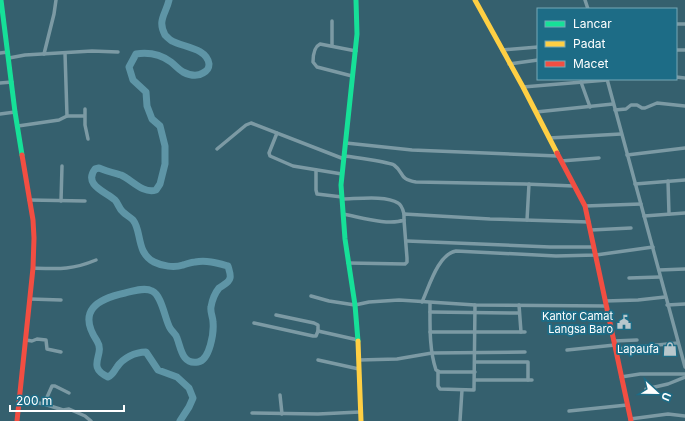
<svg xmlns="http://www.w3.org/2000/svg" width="685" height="421" viewBox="0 0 685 421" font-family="Inter,sans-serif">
<rect width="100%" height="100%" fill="#35606e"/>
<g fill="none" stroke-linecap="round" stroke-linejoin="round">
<path stroke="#5e95a6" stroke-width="7" d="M169,0C166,14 157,20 165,35C167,37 170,40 172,41C183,47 207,48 209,64C209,69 207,71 203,73C197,77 189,75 183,72C178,69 175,65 171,62C160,54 149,52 136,54L129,67L133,80L146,92L147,106L152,119L160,126L165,146V164L160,184L156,190C143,194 132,180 121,175C114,173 106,171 99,168L95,169C83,185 106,192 115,200C118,203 119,209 123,212C126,215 130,217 133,220C142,231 136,253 154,262C162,266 174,268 183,265C187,264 191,262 195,262C207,260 217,263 228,266C229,270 231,275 230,278C229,283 223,285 219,288C215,293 212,301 211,307C210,312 213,317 213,322C214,332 210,360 198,362C182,365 181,348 177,338C176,334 172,332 170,328C165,320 162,295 152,291C145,287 133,291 125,293C97,299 77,311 97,341C106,355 85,366 108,377C113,375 114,371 117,367C123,358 135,352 146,352L158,370L177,377L189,388L193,398L189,407L180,421"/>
<g stroke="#7c9aa4" stroke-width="3.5">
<path d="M585,0L588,9"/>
<path d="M676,24H685"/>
<path d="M332,46V21"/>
<path d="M502,50L538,47"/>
<path d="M676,50H685"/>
<path d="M0,53L8,52"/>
<path d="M65,53L67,116"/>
<path d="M44,54L54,14L56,0"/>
<path d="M9,58L25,55L92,51L118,52"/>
<path d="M509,64L538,60"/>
<path d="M352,76L317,67L313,62C313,56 314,47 320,44L356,51"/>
<path d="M676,77L685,78"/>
<path d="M607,79L685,367"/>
<path d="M581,82L590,107"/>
<path d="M0,83L12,82"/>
<path d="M523,87L607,80"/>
<path d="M85,109V125L88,139"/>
<path d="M615,110L626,109L631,105H637L642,108H645L657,103L685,106"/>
<path d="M536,112L613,104"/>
<path d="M0,114L15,112"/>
<path d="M18,126L59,120L67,116H84"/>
<path d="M277,133L269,153L270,156L293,166L342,174"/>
<path d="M549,138L621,134"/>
<path d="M346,143L412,150L558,156"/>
<path d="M217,149L246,125L251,123L344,159"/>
<path d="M627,155L685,148"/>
<path d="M344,156C354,157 388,162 394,165C405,173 398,179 416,182L524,184L574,186"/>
<path d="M561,161L599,158"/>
<path d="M316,170V190L317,194L342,197"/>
<path d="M668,181L669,214"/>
<path d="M635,184L685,180"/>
<path d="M342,199C356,199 386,195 398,203C402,205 403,210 404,214"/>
<path d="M29,200L85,201"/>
<path d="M61,201L62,166"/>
<path d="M585,206L641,204"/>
<path d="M343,214C360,217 388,226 404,220V214L490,219L589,222"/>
<path d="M644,216L685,213"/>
<path d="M527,220L529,184"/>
<path d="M591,230L631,228"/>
<path d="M407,241L550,247H594"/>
<path d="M348,263L405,264L407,262V258L404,220"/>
<path d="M33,268C59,269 72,270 96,260"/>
<path d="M659,270L685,269"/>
<path d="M629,278L660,277"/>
<path d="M311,296L329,301L355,305L369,302L399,300L475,305L606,306"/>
<path d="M30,299L61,300"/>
<path d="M605,301L638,300L665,297"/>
<path d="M422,302C429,287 438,254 456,251L556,256L596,255L653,247"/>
<path d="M430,303C430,325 429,349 436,370L440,372H475"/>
<path d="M519,305L521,332H525"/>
<path d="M667,305L685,304"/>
<path d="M430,312L519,313"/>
<path d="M254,323L313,336H316L318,331V325L314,323L276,315"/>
<path d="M318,331L358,340"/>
<path d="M430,332H521"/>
<path d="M26,340L32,341L37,339L46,340L47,349L61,352"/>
<path d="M614,341L637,340"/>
<path d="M616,349L678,343"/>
<path d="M567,350L615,345"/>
<path d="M318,360L359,369"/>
<path d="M359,360L397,359L432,353L525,352"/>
<path d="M475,362H528V380"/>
<path d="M438,372V386L440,389L474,390L475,305"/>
<path d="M621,377L640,374H685"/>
<path d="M475,380H532"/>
<path d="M646,389L668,384L685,377"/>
<path d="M280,395L282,414"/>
<path d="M19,399L44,404L63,410L69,409L85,416L91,421"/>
<path d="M44,404L52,386H55L69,393"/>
<path d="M569,411L627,405"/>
<path d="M252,413L318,414L360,412"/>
<path d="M630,419L668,414L685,416"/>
<path d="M460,421L462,390"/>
</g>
<g stroke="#16e098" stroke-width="5">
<path d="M1,0L15,112L22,155"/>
<path d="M356,0L357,34L341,185L345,239L355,305L358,341"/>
</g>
<g stroke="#ffcf43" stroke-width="5">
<path d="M475,0L523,87L557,153"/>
<path d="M358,341L361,421"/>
</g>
<g stroke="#f24e42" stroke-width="5">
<path d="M557,153L585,206L631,421"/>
<path d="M17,421L33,268L34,238L33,220L22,155"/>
</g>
</g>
<defs>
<symbol id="civic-bare" viewBox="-9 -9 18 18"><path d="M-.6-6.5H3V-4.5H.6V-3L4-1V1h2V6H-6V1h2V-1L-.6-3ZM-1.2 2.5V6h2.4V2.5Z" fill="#b8c7cc" stroke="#1d6c86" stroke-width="2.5" paint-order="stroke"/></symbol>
<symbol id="shop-bare" viewBox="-9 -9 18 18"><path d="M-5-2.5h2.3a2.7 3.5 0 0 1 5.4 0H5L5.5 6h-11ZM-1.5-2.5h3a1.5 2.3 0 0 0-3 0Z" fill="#b8c7cc" stroke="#1d6c86" stroke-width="2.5" paint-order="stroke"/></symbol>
</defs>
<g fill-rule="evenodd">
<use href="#civic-bare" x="614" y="312" width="20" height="20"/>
<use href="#shop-bare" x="660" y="339" width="20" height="20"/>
</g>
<g text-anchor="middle" stroke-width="4" stroke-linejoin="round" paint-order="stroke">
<g font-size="11" fill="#fff" stroke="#1d6c86" text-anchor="end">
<text x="613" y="320">Kantor Camat<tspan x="613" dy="13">Langsa Baro</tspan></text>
<text x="659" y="353">Lapaufa</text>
</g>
</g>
<rect x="537" y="8" width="140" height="72" fill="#1d6c86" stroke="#77a7b6"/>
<rect x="545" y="21" width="20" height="6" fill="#16e098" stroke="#77a7b6"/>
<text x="573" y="28" font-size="12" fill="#ffffff">Lancar</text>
<rect x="545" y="41" width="20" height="6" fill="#ffcf43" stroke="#77a7b6"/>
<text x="573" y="48" font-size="12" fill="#ffffff">Padat</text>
<rect x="545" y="61" width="20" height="6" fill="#f24e42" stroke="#77a7b6"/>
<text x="573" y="68" font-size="12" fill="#ffffff">Macet</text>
<g transform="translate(657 393) rotate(112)" stroke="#1d6c86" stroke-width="3" paint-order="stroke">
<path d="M0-3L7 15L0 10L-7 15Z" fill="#ffffff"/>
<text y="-6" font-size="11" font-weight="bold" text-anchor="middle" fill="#ffffff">U</text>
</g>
<path d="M10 405v6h114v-6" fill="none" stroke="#ffffff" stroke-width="2"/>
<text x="16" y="405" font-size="12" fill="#ffffff" stroke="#1d6c86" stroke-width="3" paint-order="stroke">200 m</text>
</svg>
